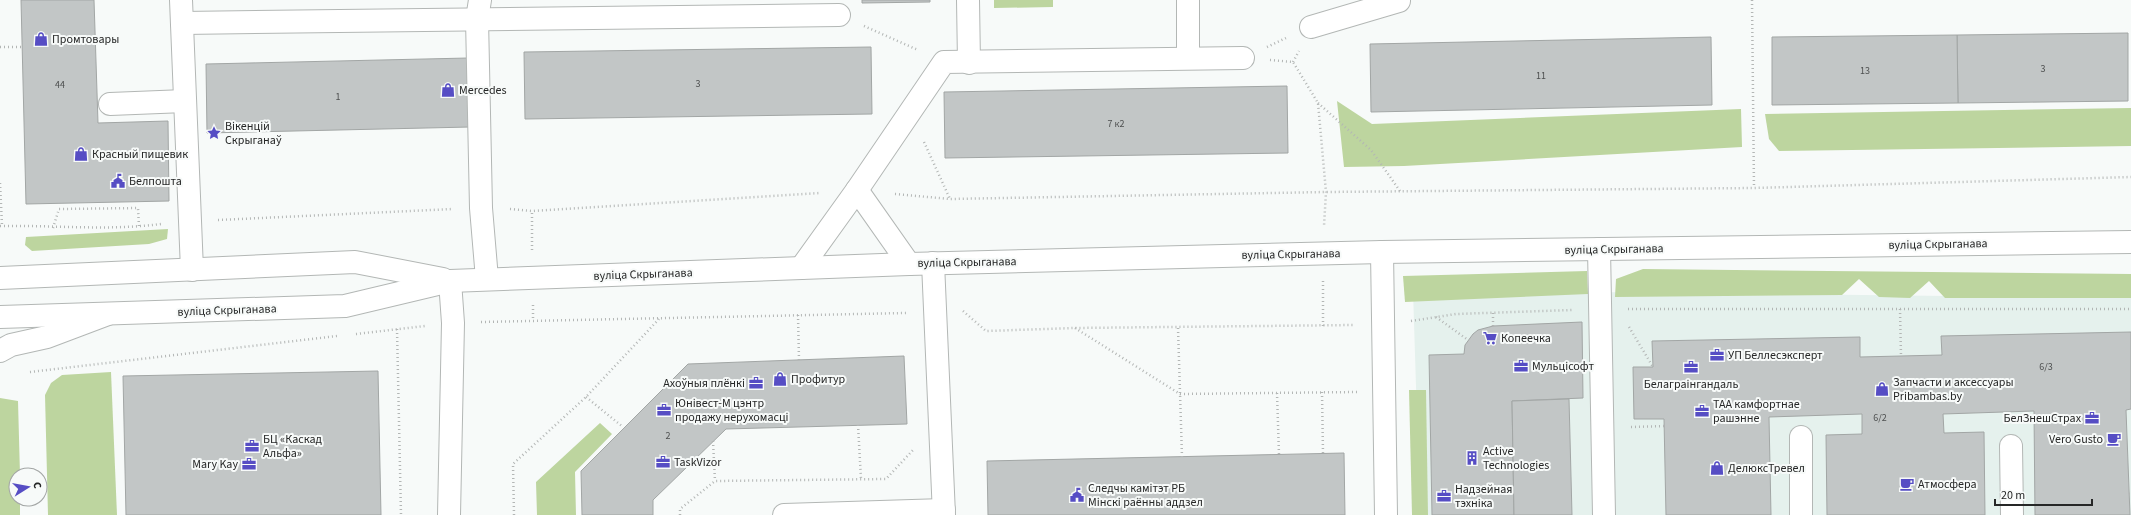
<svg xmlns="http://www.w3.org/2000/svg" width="2131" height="515" viewBox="0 0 2131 515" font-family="'Source Sans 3',sans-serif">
<rect width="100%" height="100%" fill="#f7faf9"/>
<path fill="#e5f1ed" d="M1413,290L2131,298V515H1420Z"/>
<g fill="#bdd59f">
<path d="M994,0H1053V7L994,8Z"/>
<path d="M1337,101L1372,124L1741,109L1742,147L1404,166L1344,167Z"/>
<path d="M2131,108V146L1779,151L1769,139L1765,114Z"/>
<path d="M168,229L167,239L149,244L32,251L25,245L26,237Z"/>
<path d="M1643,269L2131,274V298H1945L1929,281L1910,298L1879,297L1859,279L1842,295L1615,297L1616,279Z"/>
<path d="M1587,271L1588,294L1405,302L1403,276Z"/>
<path d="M111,372L117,515H48L45,395L51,383L62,375Z"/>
<path d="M1409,390H1426L1428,515H1412Z"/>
<path d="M0,398L18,401L20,475H16V499H20V515H0Z"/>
<path d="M600,423L612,434L575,472L576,515H537L536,482Z"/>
</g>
<g fill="#c2c6c6" stroke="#a2a6a5">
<path d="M21,0H94L98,123L168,121L169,201L26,204Z"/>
<path d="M862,0H930V2L862,3Z"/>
<path d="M2128,33V101L1958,103L1957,35Z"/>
<path d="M1957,35L1958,103L1772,105V37Z"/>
<path d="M1711,37L1712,105L1371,112L1370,44Z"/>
<path d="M871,47L872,114L525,119L524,52Z"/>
<path d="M468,58L470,127L207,133L206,64Z"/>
<path d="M1287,86L1288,153L945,158L944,92Z"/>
<path d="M1582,322L1583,398L1512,401L1514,515H1432L1429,355L1464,354L1465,345L1473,334L1478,330L1493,326Z"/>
<path d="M2131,332V409L2126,410L2130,515H2035L2034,411L1943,414L1944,433L1984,432L1985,515H1827L1826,435L1862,434V414L1769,417L1771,515H1666L1664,419H1634L1633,367H1653L1652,341L1860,337V357L1942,355L1941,336Z"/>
<path d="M904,356L907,424L726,429L653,500V515H582L581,471L688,364Z"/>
<path d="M378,371L381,515H126L123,376Z"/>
<path d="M1569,399L1572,515H1514L1512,401Z"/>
<path d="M1344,453L1345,515H988L987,461Z"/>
</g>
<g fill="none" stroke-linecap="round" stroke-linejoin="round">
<defs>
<g id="minor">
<path d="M181,0L192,270"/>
<path d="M480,0L477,19L481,208L487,279"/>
<path d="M968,0L969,63"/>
<path d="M182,23L839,15"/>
<path d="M1311,27L1399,1"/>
<path d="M1188,58V0"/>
<path d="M110,104L185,101"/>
<path d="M857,190L909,264"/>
<path d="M1599,249L1604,515"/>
<path d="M1382,252L1386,515"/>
<path d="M933,263L944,515"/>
<path d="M801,268L857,190L944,62L1243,58"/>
<path d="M0,278L355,262L443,279"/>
<path d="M0,317L345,306L450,281L909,264L1382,252L2131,242"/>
<path d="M1801,437V515"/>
<path d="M2011,446L2012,515"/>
<path d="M449,515L453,323L450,281"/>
<path d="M784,515L944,510"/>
</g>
<path id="major" d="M0,351L11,345L47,337L108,314"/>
</defs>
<use href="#minor" stroke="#b3b7b5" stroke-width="24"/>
<use href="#major" stroke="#b3b7b5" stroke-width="24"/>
<g stroke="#b3b6b5" stroke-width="2.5" stroke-dasharray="1 3" stroke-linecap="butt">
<path d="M1752,0L1754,188"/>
<path d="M864,26L918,50"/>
<path d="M0,47H22"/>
<path d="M1267,47L1286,38"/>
<path d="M1270,60L1293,62L1318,103L1326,192L1324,226"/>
<path d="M1293,62L1299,51"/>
<path d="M1318,103L1371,150L1400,191"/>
<path d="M924,142L950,199"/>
<path d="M0,183L2,225"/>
<path d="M895,194L950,199L1326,192L1754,188L2131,177"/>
<path d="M510,209L532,211L820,193"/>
<path d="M218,220L453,209"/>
<path d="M0,226C54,225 107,231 161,224"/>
<path d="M53,228L59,209L138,208L139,227"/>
<path d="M532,250V211"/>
<path d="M533,305V321"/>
<path d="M1628,309H2131"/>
<path d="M1900,309L1901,356"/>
<path d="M963,311L986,331L1075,328L1354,325"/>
<path d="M1493,313V326"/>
<path d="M798,315L799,360"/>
<path d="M1436,317L1468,340"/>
<path d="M1411,321L1456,314L1572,310"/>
<path d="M481,322L906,313"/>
<path d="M1323,326V281"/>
<path d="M1629,327L1653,367"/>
<path d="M1075,328L1180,394L1357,392"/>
<path d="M1178,328L1182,457"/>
<path d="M397,329L401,515"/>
<path d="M356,334L425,326"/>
<path d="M30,372L337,336"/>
<path d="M1322,392L1323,454"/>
<path d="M1277,393L1279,455"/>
<path d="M586,397L623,427"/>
<path d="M858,425L861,479"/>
<path d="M1631,427L1665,426"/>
<path d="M713,441L715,481"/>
<path d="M2129,494H2131"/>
<path d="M514,515L513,464L586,397L659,319"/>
<path d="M680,515V509L715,481L886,479L913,450"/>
</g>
<use href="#minor" stroke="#fff" stroke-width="22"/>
<use href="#major" stroke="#fff" stroke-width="22"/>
</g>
<defs>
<symbol id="shop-bare" viewBox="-9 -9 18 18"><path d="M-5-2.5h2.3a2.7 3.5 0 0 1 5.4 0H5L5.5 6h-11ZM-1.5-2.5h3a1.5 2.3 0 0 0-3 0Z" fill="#564dc4" stroke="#f7faf9" stroke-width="2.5" paint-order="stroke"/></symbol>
<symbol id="sight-bare" viewBox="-9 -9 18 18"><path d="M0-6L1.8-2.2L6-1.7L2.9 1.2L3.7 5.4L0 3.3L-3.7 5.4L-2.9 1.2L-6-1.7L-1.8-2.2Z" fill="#564dc4" stroke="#f7faf9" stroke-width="2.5" paint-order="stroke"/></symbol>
<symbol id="civic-bare" viewBox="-9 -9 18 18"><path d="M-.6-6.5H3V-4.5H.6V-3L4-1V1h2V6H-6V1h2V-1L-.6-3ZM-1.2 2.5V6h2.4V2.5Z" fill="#564dc4" stroke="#f7faf9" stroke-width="2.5" paint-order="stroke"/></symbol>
<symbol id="supermarket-bare" viewBox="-9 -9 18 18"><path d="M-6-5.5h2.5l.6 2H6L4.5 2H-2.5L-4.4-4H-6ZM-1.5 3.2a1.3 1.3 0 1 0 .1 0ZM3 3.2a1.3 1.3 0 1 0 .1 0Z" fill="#564dc4" stroke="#f7faf9" stroke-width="2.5" paint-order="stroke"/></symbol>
<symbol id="office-bare" viewBox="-9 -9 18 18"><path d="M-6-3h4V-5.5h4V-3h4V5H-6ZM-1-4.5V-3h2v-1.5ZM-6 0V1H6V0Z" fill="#564dc4" stroke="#f7faf9" stroke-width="2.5" paint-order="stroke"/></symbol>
<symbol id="cafe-bare" viewBox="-9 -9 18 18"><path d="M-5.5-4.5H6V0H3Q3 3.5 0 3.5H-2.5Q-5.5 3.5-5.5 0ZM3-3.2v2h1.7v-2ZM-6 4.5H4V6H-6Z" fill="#564dc4" stroke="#f7faf9" stroke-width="2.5" paint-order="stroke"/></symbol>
<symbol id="building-bare" viewBox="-9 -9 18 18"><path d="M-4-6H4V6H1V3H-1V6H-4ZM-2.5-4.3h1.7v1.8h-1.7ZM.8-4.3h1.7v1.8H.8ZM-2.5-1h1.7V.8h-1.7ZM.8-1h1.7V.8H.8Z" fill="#564dc4" stroke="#f7faf9" stroke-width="2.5" paint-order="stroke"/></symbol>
</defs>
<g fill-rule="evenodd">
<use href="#shop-bare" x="31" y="29" width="20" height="20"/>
<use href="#shop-bare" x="438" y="80" width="20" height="20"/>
<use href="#sight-bare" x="204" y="123" width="20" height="20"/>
<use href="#shop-bare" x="71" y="144" width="20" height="20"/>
<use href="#civic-bare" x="108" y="171" width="20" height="20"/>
<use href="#supermarket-bare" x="1480" y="328" width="20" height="20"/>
<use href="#office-bare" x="1707" y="345" width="20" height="20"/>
<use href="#office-bare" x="1511" y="356" width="20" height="20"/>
<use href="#office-bare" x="1681" y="357" width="20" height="20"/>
<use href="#shop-bare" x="770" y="369" width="20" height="20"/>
<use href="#office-bare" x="746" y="373" width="20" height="20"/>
<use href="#shop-bare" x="1872" y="379" width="20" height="20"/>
<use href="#office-bare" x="654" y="400" width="20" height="20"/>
<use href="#office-bare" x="1692" y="401" width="20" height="20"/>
<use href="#office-bare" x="2082" y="408" width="20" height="20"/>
<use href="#cafe-bare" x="2104" y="429" width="20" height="20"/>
<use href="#office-bare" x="242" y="436" width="20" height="20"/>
<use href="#building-bare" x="1462" y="448" width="20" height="20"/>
<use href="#office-bare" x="653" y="452" width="20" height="20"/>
<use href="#office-bare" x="239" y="454" width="20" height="20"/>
<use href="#shop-bare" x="1707" y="458" width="20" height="20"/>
<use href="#cafe-bare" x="1897" y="474" width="20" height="20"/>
<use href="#civic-bare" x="1067" y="485" width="20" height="20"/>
<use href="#office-bare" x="1434" y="486" width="20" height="20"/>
</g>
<g text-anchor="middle" stroke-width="4" stroke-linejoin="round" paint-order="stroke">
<g font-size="10" fill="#4d4f4f">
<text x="2043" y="72">3</text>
<text x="1865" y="74">13</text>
<text x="1541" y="79">11</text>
<text x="698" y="87">3</text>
<text x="60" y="88">44</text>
<text x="338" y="100">1</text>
<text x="1116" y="127">7 к2</text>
<text x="2046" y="370">6/3</text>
<text x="1880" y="421">6/2</text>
<text x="668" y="439">2</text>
</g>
<g font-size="12" fill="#262727" stroke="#f7faf9" text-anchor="start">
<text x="52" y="43">Промтовары</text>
<text x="459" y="94">Mercedes</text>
<text x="225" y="130">Вікенцій<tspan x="225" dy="14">Скрыганаў</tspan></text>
<text x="92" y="158">Красный пищевик</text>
<text x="129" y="185">Белпошта</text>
<text x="1501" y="342">Копеечка</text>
<text x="1728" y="359">УП Беллесэксперт</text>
<text x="1532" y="370">Мульцісофт</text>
<text x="791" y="383">Профитур</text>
<text x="1893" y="386">Запчасти и аксессуары<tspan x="1893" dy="14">Pribambas.by</tspan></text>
<text x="745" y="387" text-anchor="end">Ахоўныя плёнкі</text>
<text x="1691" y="388" text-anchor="middle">Белаграінгандаль</text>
<text x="675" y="407">Юнівест-М цэнтр<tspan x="675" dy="14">продажу нерухомасці</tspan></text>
<text x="1713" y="408">ТАА камфортнае<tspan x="1713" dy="14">рашэнне</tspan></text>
<text x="2081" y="422" text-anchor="end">БелЗнешСтрах</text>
<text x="263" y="443">БЦ «Каскад<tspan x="263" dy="14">Альфа»</tspan></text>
<text x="2103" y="443" text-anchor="end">Vero Gusto</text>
<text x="1483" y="455">Active<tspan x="1483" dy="14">Technologies</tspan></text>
<text x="674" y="466">TaskVizor</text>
<text x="238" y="468" text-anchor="end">Mary Kay</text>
<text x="1728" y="472">ДелюксТревел</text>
<text x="1918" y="488">Атмосфера</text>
<text x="1088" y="492">Следчы камітэт РБ<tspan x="1088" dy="14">Мінскі раённы аддзел</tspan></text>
<text x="1455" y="493">Надзейная<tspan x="1455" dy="14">тэхніка</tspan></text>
</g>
<g font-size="12" fill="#262727" stroke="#f7faf9">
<text transform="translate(1938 244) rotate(-1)" y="4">вуліца Скрыганава</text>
<text transform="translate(1614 249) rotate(-1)" y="4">вуліца Скрыганава</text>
<text transform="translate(1291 254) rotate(-1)" y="4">вуліца Скрыганава</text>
<text transform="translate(967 262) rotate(-1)" y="4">вуліца Скрыганава</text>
<text transform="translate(643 274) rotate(-2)" y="4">вуліца Скрыганава</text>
<text transform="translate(227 310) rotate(-2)" y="4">вуліца Скрыганава</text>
</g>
</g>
<g transform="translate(28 487) rotate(79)"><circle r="19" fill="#f7faf9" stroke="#a3a6a5"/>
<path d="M0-3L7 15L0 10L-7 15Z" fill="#564dc4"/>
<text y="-6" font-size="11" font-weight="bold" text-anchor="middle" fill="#262727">С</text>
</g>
<path d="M1995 499v6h97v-6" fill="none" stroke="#262727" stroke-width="2"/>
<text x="2001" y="499" font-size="12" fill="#262727" stroke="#f7faf9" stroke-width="3" paint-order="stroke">20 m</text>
</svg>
